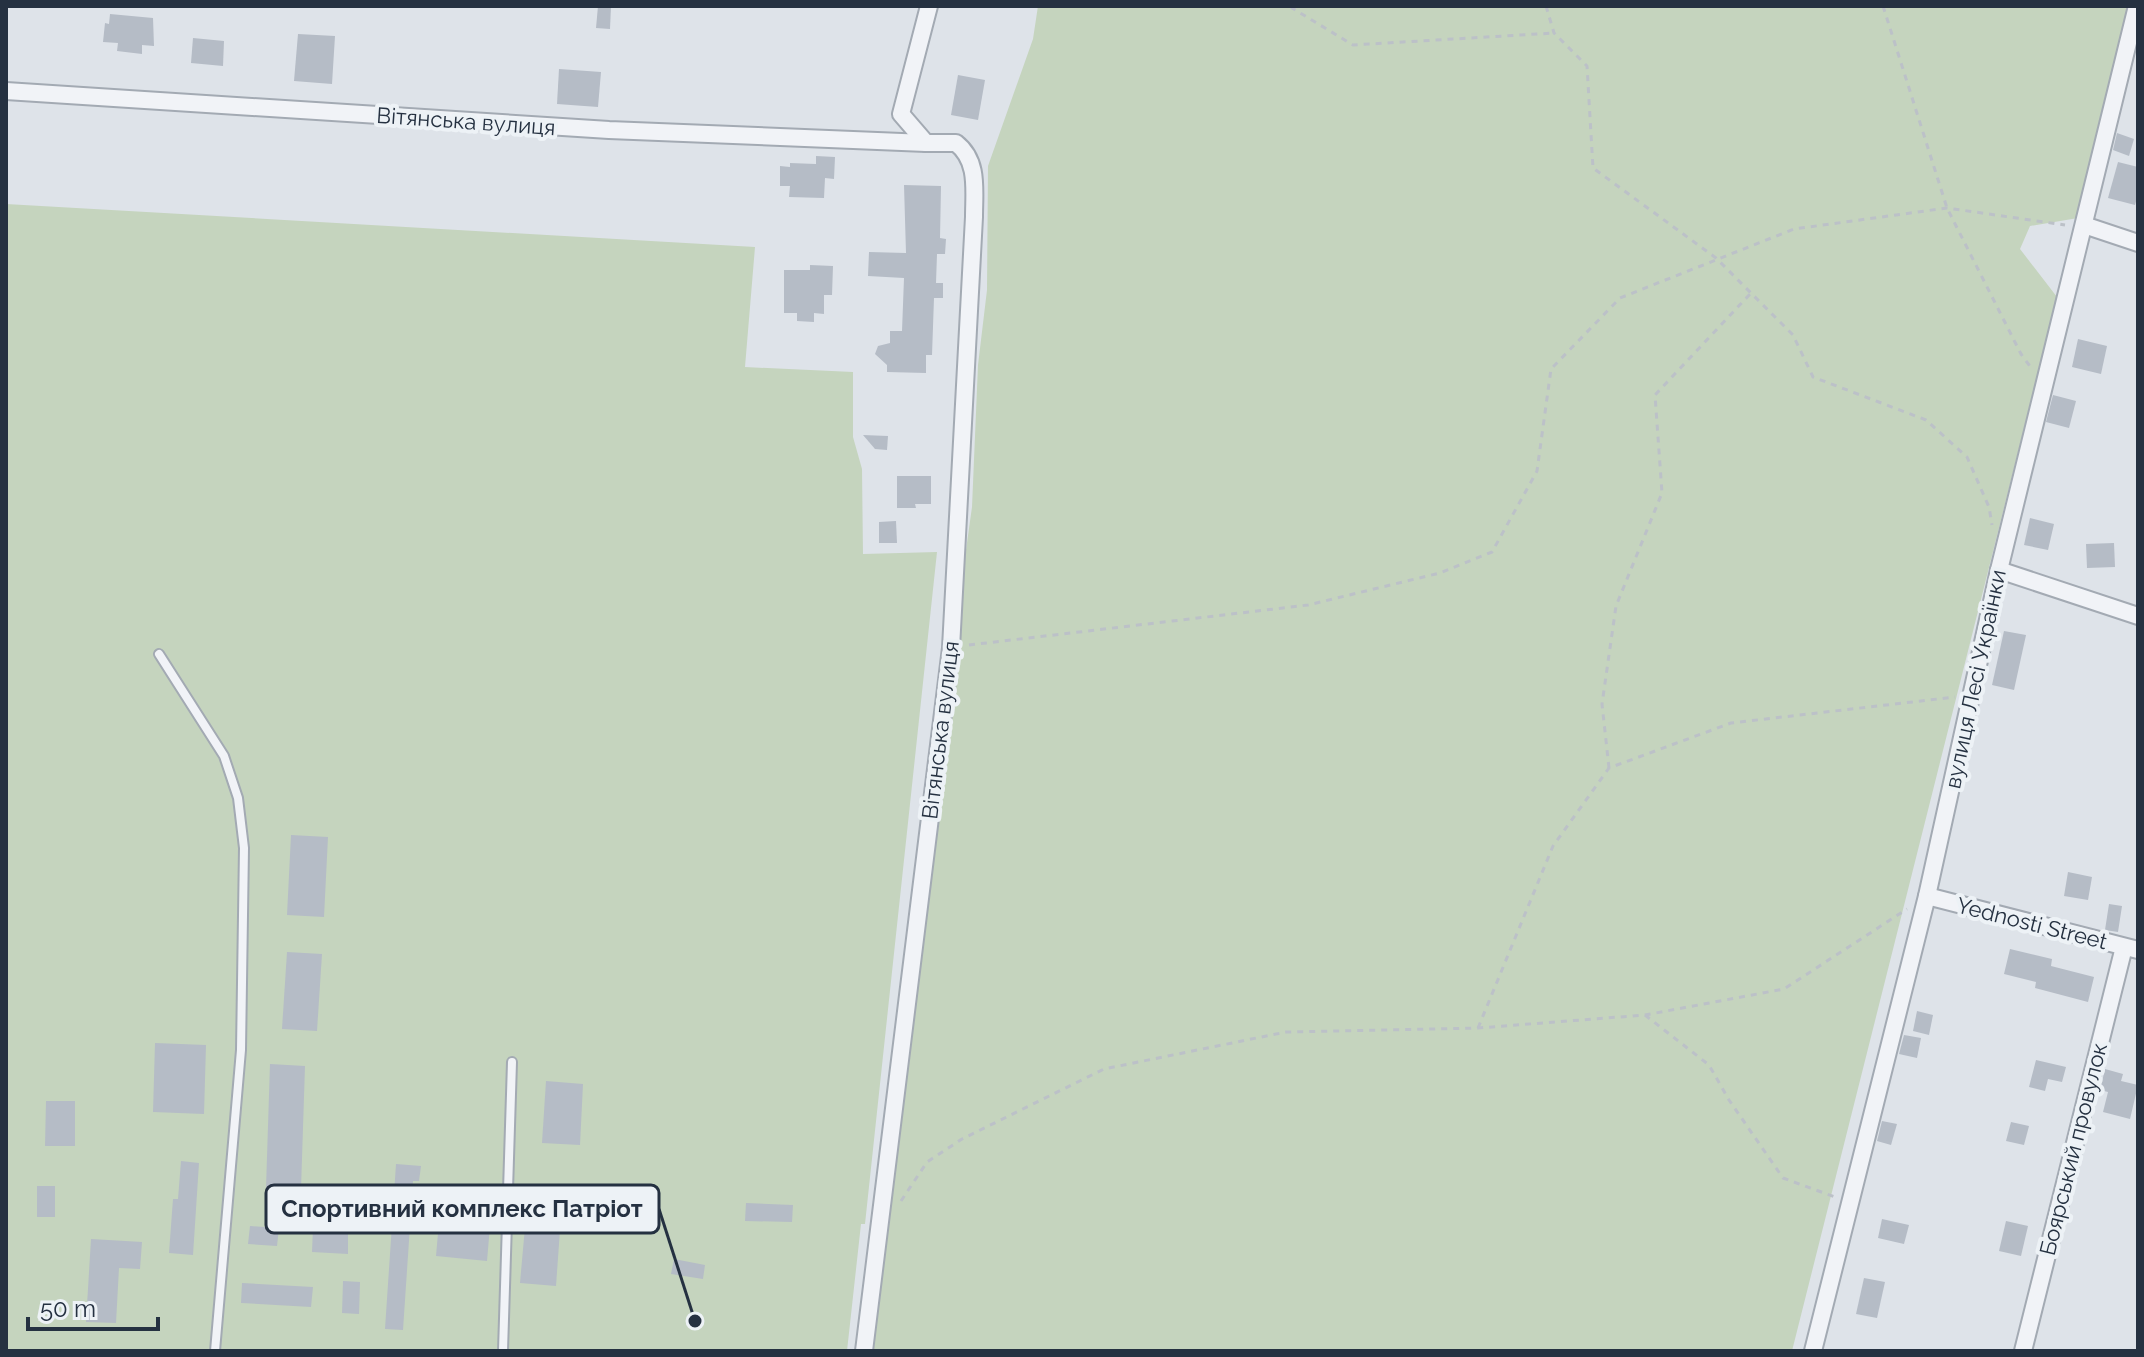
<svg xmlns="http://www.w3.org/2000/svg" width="2144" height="1357" viewBox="0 0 2144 1357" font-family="Raleway,sans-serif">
<rect width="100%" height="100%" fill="#dee3e9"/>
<g fill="#c5d4be">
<path d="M1038,6H2137L2078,218L2030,226L2020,249L2057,297L1792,1351H859L903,1000L972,507L978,365L987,290L988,166L1033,39Z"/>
<path d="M6,204L755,247L745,367L853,372V437L862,469L863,554L937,552L865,1224H861L847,1351H6Z"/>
</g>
<g fill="#b5bcc6">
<path d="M598,6H611L610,29L596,28Z"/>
<path d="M110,14L153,18L154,46L142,45V54L117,51L118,43L103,42L105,23L109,24Z"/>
<path d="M298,34L335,36L332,84L294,81Z"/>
<path d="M193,38L224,41L223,66L191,63Z"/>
<path d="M559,69L601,72L598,107L557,104Z"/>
<path d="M958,75L985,80L978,120L951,115Z"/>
<path d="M2117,133L2134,139L2129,156L2113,150Z"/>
<path d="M816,156L835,157L834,179L825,178L824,198L789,197L790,186H780V166L790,167V163L816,164Z"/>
<path d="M2118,162L2138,167V194L2135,205L2108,198Z"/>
<path d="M904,185L941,186L940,238L946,239L945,254H937L936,283H943V298H934L932,355H926V373L887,372V365L875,354L878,346L890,343V331H902L904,278L868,276L869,252L906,253Z"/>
<path d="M810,265L833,266L832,295H824V314L814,313V322L797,321V313H784V270H810Z"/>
<path d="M2078,339L2107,346L2101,374L2072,367Z"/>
<path d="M2053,395L2076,401L2069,428L2046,422Z"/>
<path d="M863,435L888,436L887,450L875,449Z"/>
<path d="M897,476H931V504H915L916,508H897Z"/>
<path d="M2030,518L2054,524L2048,550L2024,545Z"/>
<path d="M896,521L897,543H879V522Z"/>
<path d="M2114,543L2115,567L2087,568L2086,544Z"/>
<path d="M2004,631L2026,635L2014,690L1992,685Z"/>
<path d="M291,835L328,837L324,917L287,915Z"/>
<path d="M2068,872L2092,877L2088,900L2064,896Z"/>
<path d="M2109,904L2122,906L2118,932L2105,930Z"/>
<path d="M2010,949L2052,959L2051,966L2094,977L2088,1002L2035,988L2036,982L2004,974Z"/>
<path d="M287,952L322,954L317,1031L282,1029Z"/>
<path d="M1917,1011L1933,1015L1929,1035L1913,1031Z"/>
<path d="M1904,1035L1921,1038L1917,1058L1899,1054Z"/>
<path d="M155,1043L206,1045L204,1114L153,1112Z"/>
<path d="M2036,1060L2066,1067L2062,1082L2048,1079L2045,1091L2029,1087Z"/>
<path d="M270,1064L305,1066L301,1189L266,1188Z"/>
<path d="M2105,1069L2123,1074L2121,1081L2138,1085L2130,1119L2103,1112L2108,1092L2100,1090Z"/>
<path d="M546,1081L583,1084L580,1145L542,1143Z"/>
<path d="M46,1101H75V1146H45Z"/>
<path d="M1882,1121L1897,1124L1891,1145L1877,1141Z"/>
<path d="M2011,1122L2029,1126L2024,1145L2006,1141Z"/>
<path d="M181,1161L199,1163L193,1255L169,1253L173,1199H178Z"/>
<path d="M396,1164L421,1166L419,1181H413L403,1330L385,1329Z"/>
<rect x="37" y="1186" width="18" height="31"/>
<path d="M746,1203L793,1205L792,1222L745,1221Z"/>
<path d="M1882,1219L1909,1225L1904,1244L1878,1238Z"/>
<path d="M2006,1221L2028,1226L2021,1256L1999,1251Z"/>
<path d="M439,1222L490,1226L487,1261L436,1256Z"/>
<path d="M250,1226L279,1228L277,1246L248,1244Z"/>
<path d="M525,1227L560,1230L556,1286L520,1283Z"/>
<path d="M313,1228L348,1229V1254L312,1252Z"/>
<path d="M91,1239L142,1242L140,1269L119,1268L116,1323L86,1322Z"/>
<path d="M674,1259L705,1265L703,1279L671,1274Z"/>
<path d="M1864,1278L1885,1282L1877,1318L1856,1314Z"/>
<path d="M343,1281L360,1282L359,1314L342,1313Z"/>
<path d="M242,1283L313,1287L311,1307L241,1303Z"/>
</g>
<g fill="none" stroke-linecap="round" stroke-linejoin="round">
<defs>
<g id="service">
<path d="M159,654L224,756L238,798L244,848L241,1050L215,1351"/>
<path d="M503,1351L512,1062"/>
</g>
<g id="minor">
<path d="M6,91L609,130L926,143"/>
<path d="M2084,225L2138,243"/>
<path d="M1999,570L2138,616"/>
<path d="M1927,896L2138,950"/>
<path d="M864,1351L951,648L974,217C974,190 979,161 956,143H926L901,114L929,6"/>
<path d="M1813,1351L1927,896L1999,570L2137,6"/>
<path d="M2023,1351L2124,947"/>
</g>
</defs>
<use href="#service" stroke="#a3aab3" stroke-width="12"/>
<use href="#minor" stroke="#a3aab3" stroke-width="20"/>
<g stroke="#bcc1c8" stroke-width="3" stroke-dasharray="6 6" stroke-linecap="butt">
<path d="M1292,6V8L1353,45L1554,33"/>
<path d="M1546,6L1554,33L1587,66L1593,168L1716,258L1793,335L1813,377L1926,420L1967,457L1989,507L1992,525"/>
<path d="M1883,6L1947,208L2021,354L2032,369"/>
<path d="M969,645L1308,605L1440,573L1492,552L1537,471L1551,369L1620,298L1794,229L1947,208L2065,225"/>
<path d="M1609,768L1602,704L1616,606L1662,493L1655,395L1751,293"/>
<path d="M1645,1015L1709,1065L1729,1100L1783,1178L1835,1197"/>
<path d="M1478,1028L1553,846L1609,768L1731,723L1955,697"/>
<path d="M901,1201L927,1162L962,1139L1104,1069L1286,1032L1478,1028L1645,1015L1784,989L1907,909"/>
</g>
<use href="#service" stroke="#f1f3f7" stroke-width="8"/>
<use href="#minor" stroke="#f1f3f7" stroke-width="16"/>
</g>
<g text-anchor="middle" stroke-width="8" stroke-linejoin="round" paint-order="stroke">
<g font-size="22" fill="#253141" stroke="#edf2f6">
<text transform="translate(466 121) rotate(4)" y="8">Вітянська вулиця</text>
<text transform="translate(1975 679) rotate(-78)" y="8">вулиця Лесі Українки</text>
<text transform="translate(940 730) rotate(-83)" y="8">Вітянська вулиця</text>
<text transform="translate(2032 923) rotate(14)" y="8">Yednosti Street</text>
<text transform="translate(2073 1149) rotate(-76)" y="8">Боярський провулок</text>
</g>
</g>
<path fill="none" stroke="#253141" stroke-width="3" d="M695 1321L659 1209"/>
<circle fill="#253141" stroke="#edf2f6" stroke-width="3" cx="695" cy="1321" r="8"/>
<rect fill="#edf2f6" stroke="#253141" stroke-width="3" x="266" y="1185" width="393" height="48" rx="8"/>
<g font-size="24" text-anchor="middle" font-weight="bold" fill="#253141">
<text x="462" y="1217">Спортивний комплекс Патріот</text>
</g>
<rect width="2144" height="1357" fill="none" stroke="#253141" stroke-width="16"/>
<path d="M28 1317v12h130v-12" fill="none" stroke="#253141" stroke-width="4"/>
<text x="40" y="1317" font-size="24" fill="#253141" stroke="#edf2f6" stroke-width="6" paint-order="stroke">50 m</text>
</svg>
